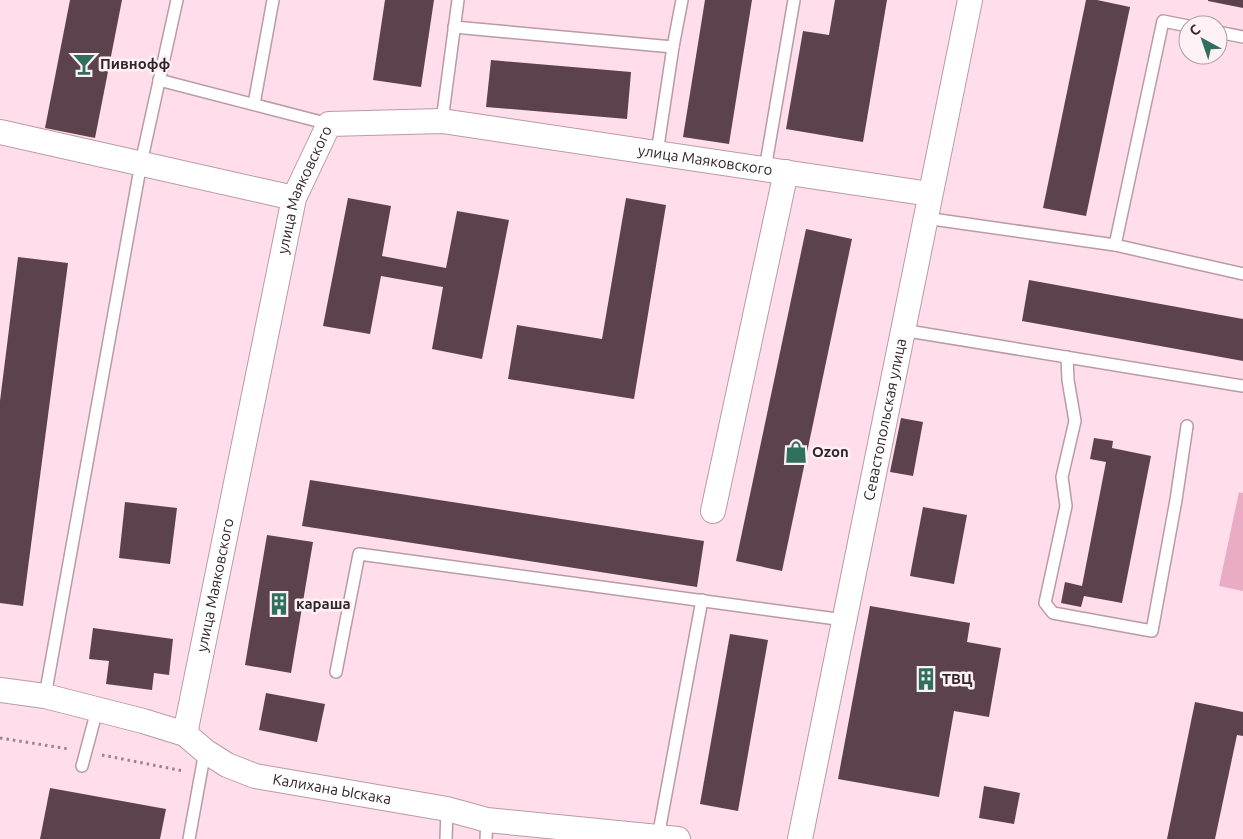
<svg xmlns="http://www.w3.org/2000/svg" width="1243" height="839" viewBox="0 0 1243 839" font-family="Ubuntu,sans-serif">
<rect width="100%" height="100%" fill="#ffddea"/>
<path fill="#eaacc4" d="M1239,492L1243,493V591L1219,586Z"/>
<g fill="#5c424c">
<path d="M70,0H122L95,138L45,128Z"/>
<path d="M385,0H434L421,87L373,80Z"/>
<path d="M705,0H752L729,144L683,137Z"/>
<path d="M835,0H887L863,142L786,129L803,31L829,35Z"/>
<path d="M1086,0H1097L1130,7L1086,216L1043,208Z"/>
<path d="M1208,0H1243V8L1208,1Z"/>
<path d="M491,60L631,72L627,119L486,107Z"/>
<path d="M348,198L391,206L382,256L446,268L457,211L509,220L482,359L432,349L443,287L381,276L370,334L323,326Z"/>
<path d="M626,198L666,205L634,399L508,379L517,325L602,339Z"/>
<path d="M806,229L852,239L782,571L736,561Z"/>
<path d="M18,257L68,263L23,606L0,603V401Z"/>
<path d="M1029,280L1243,319V361L1022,321Z"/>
<path d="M901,418L923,422L913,476L890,472Z"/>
<path d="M1094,438L1113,441L1112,448L1151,456L1122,603L1084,596L1081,607L1061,603L1065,582L1082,586L1106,462L1090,459Z"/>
<path d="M310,480L704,541L697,587L302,526Z"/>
<path d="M125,502L177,508L170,564L119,558Z"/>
<path d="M923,507L967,515L954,584L910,576Z"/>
<path d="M267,535L313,542L291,673L245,665Z"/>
<path d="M870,606L970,623L967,642L1001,648L989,717L954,711L939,797L838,779Z"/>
<path d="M93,628L173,639L169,675L154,673L152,690L106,684L109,661L89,659Z"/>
<path d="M730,634L768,640L738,811L700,804Z"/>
<path d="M266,693L325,704L317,742L259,730Z"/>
<path d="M1195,702L1243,712V736L1237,735L1215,839H1167Z"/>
<path d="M984,786L1020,793L1014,824L979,818Z"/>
<path d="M50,788L166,809L160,839H40Z"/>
</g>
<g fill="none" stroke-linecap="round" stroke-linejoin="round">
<defs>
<g id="lane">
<path d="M454,27L673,47"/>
<path d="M1218,32L1243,37"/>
<path d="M159,80L329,124"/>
<path d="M254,104L273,0"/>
<path d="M442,121L458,0"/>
<path d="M657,153L673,47L682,0"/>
<path d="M765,169L794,0"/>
<path d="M925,218L1115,245L1163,21L1188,26"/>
<path d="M1115,245L1243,274"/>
<path d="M902,330L1243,386"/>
<path d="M1067,357L1068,380L1075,421L1062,477L1066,506L1045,603L1053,613L1152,631L1176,500L1187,426"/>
<path d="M336,672L359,554L844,620"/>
<path d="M45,696L141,163L177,0"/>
<path d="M82,766L97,710"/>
<path d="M658,837L702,600"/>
<path d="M189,839L205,751"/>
<path d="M446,839L447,809"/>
<path d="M486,839L487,820"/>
</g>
<g id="street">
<path d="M0,132L294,198"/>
<path d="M713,511L786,172"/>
<path id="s1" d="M0,690L45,696L143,721L185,734L205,751L227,765L255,776L447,809L487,820L678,839"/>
<path id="s2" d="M185,734L294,198L329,124L442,121L930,194"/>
<path id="s3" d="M800,839L970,0"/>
</g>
</defs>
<use href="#lane" stroke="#b99aa5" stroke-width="14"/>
<use href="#street" stroke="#b99aa5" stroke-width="26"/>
<g stroke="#9c848e" stroke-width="3" stroke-dasharray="2.5 4" stroke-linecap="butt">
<path d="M0,738L69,749"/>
<path d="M102,755L184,771"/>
</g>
<use href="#lane" stroke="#fff" stroke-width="11"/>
<use href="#street" stroke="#fff" stroke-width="24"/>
</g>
<defs>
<symbol id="bar-bare" viewBox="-9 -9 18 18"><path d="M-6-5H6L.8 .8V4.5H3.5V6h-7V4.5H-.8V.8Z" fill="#2e6f5e" stroke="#fef1f6" stroke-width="2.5" paint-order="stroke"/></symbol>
<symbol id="shop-bare" viewBox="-9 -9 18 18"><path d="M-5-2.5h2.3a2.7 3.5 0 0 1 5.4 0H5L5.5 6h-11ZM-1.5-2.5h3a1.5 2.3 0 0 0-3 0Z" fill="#2e6f5e" stroke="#fef1f6" stroke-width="2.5" paint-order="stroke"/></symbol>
<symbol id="building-bare" viewBox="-9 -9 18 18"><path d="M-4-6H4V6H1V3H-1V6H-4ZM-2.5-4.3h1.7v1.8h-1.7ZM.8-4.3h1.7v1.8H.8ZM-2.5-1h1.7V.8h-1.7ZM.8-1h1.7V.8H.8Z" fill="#2e6f5e" stroke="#fef1f6" stroke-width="2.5" paint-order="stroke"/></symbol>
</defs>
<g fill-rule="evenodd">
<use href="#bar-bare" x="68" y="48" width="32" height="32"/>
<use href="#shop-bare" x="780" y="436" width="32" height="32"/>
<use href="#building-bare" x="263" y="588" width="32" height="32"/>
<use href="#building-bare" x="910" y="663" width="32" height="32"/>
</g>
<g text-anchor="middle" stroke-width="5" stroke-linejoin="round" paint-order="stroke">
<g font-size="15" font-weight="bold" fill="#31252a" stroke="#fef1f6" text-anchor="start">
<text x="100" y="69">Пивнофф</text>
<text x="812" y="457">Ozon</text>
<text x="296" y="609">караша</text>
<text x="942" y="684">ТВЦ</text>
</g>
<g font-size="15" fill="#31252a" stroke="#fef1f6">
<text dy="5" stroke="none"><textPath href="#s2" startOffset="1008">улица Маяковского</textPath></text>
<text dy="5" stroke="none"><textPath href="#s2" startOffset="558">улица Маяковского</textPath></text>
<text dy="5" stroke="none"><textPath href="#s3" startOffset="428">Севастопольская улица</textPath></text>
<text dy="5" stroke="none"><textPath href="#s2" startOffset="152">улица Маяковского</textPath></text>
<text dy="5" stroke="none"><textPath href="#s1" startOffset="351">Калихана Ыскака</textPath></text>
</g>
</g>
<g transform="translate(1203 40) rotate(320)"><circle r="24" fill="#fef1f6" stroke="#ac9fa4"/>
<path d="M0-4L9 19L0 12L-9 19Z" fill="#2e6f5e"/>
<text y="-8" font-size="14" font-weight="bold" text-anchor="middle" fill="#31252a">С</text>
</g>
</svg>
